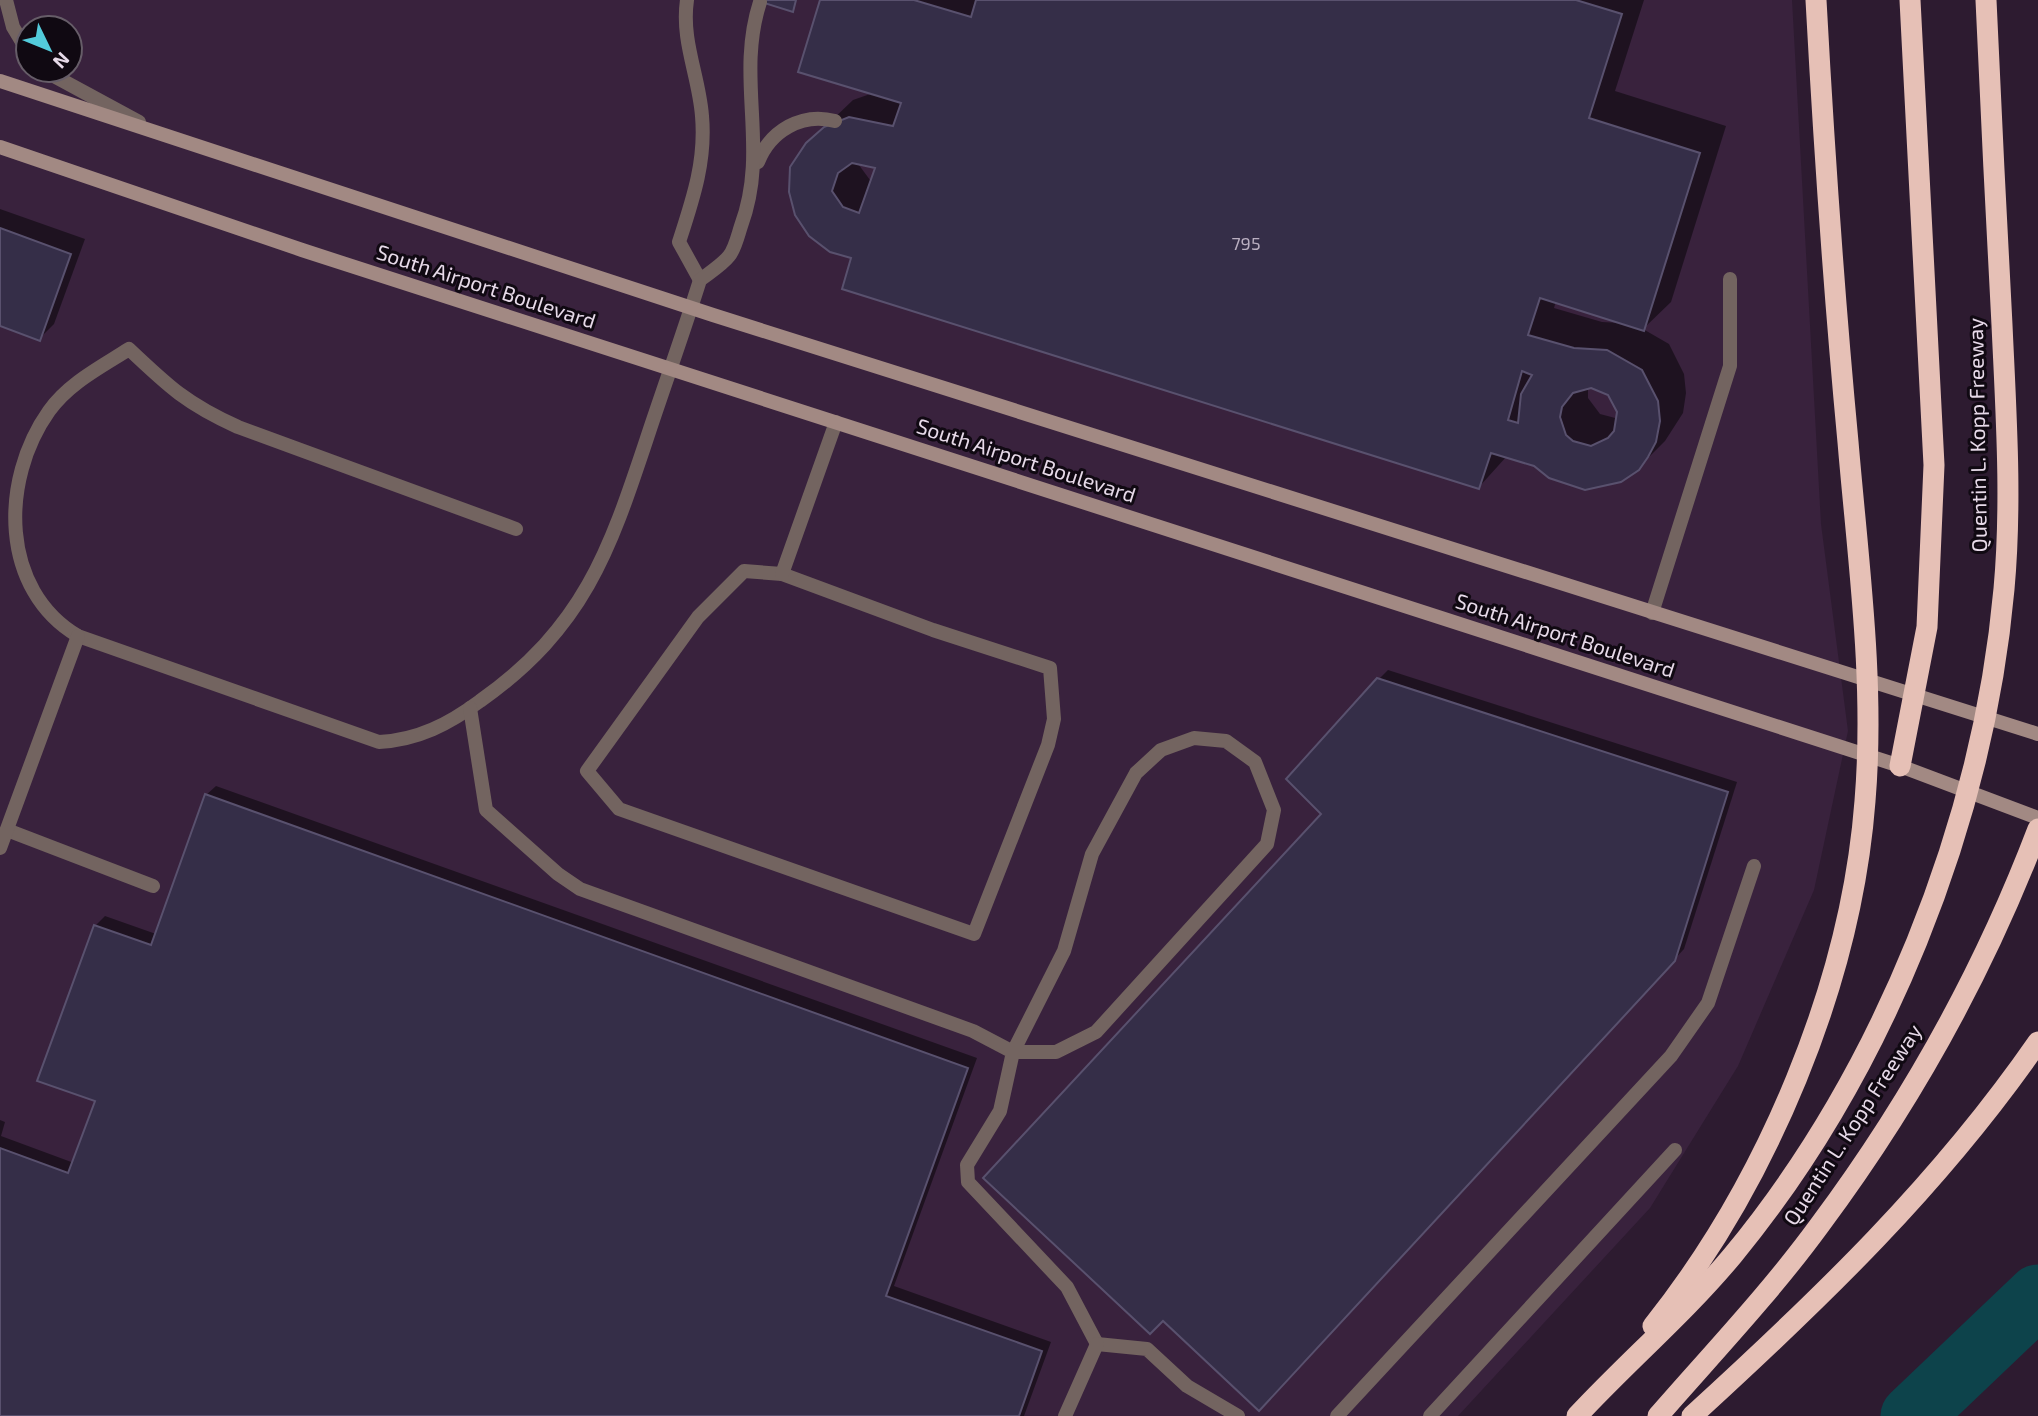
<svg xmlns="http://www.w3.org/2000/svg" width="2038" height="1416" viewBox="0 0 2038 1416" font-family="'Exo 2',sans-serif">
<rect width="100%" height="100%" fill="#2d1b30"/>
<path fill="#39223d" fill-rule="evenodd" d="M0,0H1792L1821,524L1848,731L1814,890L1738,1066L1650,1208L1458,1416H0ZM28,28H70V70H28Z"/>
<g fill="#0007" fill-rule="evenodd">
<path d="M822,0H1644L1615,91L1726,126L1671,302L1643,329L1669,344L1684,374L1686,393L1683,413L1665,441L1637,469L1534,464L1507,456L1479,487L854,257L807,144L853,100L873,93ZM856,161L878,167L873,181L870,180ZM1556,301L1621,323L1602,322L1554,308ZM1588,387L1601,388L1616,402L1619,419L1600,414L1588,398Z"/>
<path d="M0,209L85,239L54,324L39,339L0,324Z"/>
<path d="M1388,670L1737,782L1684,949L1269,1399L1323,814L1378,680Z"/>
<path d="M216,786L977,1058L894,1286L1051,1342L1024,1416H0V1120L5,1122L1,1136L74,1163L97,1100L95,926L105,916L156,934L206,795Z"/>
</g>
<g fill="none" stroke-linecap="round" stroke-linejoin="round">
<path stroke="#0d434b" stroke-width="63" d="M1912,1416L2038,1296"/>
</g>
<g fill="#352e48" stroke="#59516e" stroke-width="2" fill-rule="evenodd">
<path d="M755,0H796L793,12Z"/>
<path d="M820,0H914L971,17L976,0H1576L1622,14L1589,118L1700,153L1644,331L1540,298L1528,335L1574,348L1607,350L1642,370L1658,401L1660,421L1656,442L1648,457L1639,470L1621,482L1585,490L1549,478L1534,466L1491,453L1479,489L842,289L851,258L830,252L809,236L795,215L789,192L790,167L806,143L824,127L849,117L893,126L901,103L798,72ZM852,163L875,168L859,213L843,207L832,191L838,173ZM1522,371L1532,375L1521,394L1518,423L1508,420ZM1591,388L1608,395L1617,412L1614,431L1608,438L1591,446L1573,441L1566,435L1560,417L1562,407L1573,393Z"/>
<path d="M0,228L71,254L40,341L0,326Z"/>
<path d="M1377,678L1728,792L1675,961L1259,1411L1163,1321L1150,1334L983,1178L1321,814L1286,779Z"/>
<path d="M205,794L968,1068L886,1296L1042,1351L1019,1416H0V1148L68,1173L95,1101L37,1081L94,925L151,945Z"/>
</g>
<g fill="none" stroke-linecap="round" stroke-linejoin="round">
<g stroke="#736460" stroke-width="14">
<path d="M6,0L13,27L28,52"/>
<path d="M687,0C681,41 699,76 702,116C706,161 693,199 679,242L700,280"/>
<path d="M43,70L139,122"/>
<path d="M758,162C770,131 802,112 835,121"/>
<path d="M516,529L238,427C187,404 169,387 129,349C101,367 69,383 49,411C0,480 0,590 78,636L379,742C418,740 449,724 480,701C586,626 610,549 649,432C666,381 684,331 700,280C709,273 722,265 729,256C735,249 738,235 741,226C770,148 735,79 760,2"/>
<path d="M744,571L782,574L933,630L1050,668L1054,719L1048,745L974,934L619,809L587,771L698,617Z"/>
<path d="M782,574L836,422"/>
<path d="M1652,613L1730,366V279"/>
<path d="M470,708L486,810L558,874L580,889L973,1031L1013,1052H1056L1096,1032L1267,844L1274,810L1255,762L1226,741L1194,738L1161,750L1136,773L1092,854L1064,951L1013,1052L1000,1111L967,1165L968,1182L1067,1287L1097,1344"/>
<path d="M7,830L153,886"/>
<path d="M0,848L78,636"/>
<path d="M1097,1344L1147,1349L1187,1386L1238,1416"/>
<path d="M1065,1416L1097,1344"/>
<path d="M1337,1416L1671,1056L1708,1003L1754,866"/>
<path d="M1430,1416L1675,1150"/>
</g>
<g stroke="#a28983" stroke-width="14">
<path d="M0,81L713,315L2038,734"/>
<path d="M0,147L302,250L1900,766L2038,818"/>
</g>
<g stroke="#e6c0b6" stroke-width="21">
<path d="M1900,766L1927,627L1934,465L1910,0"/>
<path d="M1653,1326C1767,1183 1851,984 1865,801C1875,681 1858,561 1848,442C1834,294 1824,148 1816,0"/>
<path d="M1577,1416C1628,1361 1685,1313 1733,1255C1883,1073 1983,823 2004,589C2012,501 2006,413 2002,325C1996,217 1991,108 1986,0"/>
<path d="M1658,1416C1712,1354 1770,1293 1819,1226C1910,1104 1984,971 2038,829"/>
<path d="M1692,1416C1820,1299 1939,1185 2038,1042"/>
</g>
</g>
<g text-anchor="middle" stroke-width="6" stroke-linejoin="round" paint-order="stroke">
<g font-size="18" fill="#baafc1">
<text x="1246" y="250">795</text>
</g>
<g font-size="21" fill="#e7dae9" stroke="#100912">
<text transform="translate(486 287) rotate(18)" y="7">South Airport Boulevard</text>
<text transform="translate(1978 435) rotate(-91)" y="7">Quentin L. Kopp Freeway</text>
<text transform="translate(1026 461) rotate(18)" y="7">South Airport Boulevard</text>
<text transform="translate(1565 636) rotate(18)" y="7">South Airport Boulevard</text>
<text transform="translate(1853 1125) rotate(-57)" y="7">Quentin L. Kopp Freeway</text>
</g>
</g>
<g transform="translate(49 49) rotate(133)"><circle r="33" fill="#100912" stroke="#665d68" stroke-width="2"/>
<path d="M0-5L12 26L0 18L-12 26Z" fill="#53cbdb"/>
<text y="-10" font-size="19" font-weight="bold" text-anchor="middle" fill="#e7dae9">N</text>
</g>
</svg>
